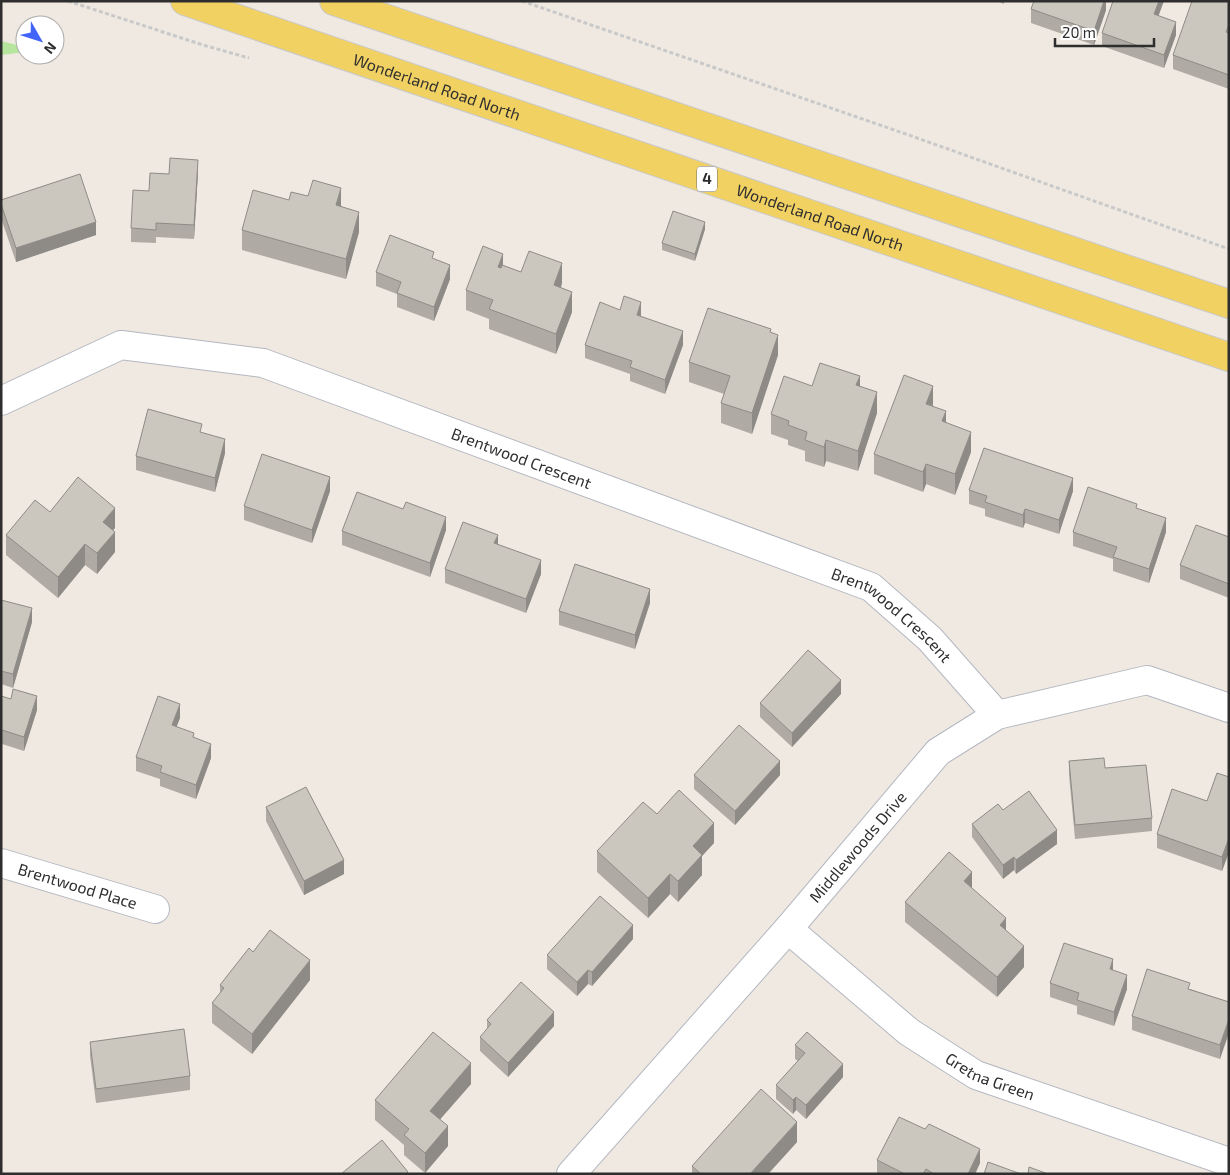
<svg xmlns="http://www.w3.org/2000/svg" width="1230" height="1175" viewBox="0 0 1230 1175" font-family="'Exo 2',sans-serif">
<rect width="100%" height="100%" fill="#efe9e1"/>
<path fill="#b6e59e" d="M1,41L25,47V52L1,55Z"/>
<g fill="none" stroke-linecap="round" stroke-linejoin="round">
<defs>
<g id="street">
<path id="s1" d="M1,401L121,345L263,363L871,587L930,639L997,715"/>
<path id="s2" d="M1,863L155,909"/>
<path id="s3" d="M788,929L909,1032L976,1075L1229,1162"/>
<path id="s4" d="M571,1174L788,929L938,752L997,715L1147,680L1229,708"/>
</g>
<g id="primary">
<path id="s5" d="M185,1L1229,357"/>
<path d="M334,1L1229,304"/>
</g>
</defs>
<use href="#street" stroke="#b4b7c1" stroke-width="30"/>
<use href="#primary" stroke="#c9c9c9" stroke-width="30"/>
<g stroke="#c9c9c9" stroke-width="3" stroke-dasharray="4 2.5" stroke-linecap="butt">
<path d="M68,1L203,45L249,58"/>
<path d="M522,1L903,133L1229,249"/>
</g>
<use href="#street" stroke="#fff" stroke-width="28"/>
<use href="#primary" stroke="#f2d163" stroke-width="28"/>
</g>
<g fill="#afaba4">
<path d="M997,1H1004V4Z"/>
<path d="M1106,1V10L1094,45L1031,23V9Z"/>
<path d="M1229,1V89L1173,69V55Z"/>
<path d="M1159,16L1176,35L1164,68L1102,46V33Z"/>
<path d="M198,173L194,239L156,237V243L131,242V228L149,191L169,174Z"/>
<path d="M1,200L96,235L16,262L1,218Z"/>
<path d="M341,206L359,232L346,279L242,250V230Z"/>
<path d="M705,229L695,261L662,250V243Z"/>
<path d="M434,259L450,279L434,321L397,307V294L376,286V272Z"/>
<path d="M503,265L521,272L562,283L561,288L572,312L556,354L489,329V319L466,310V290Z"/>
<path d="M620,310L641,316L683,345L665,394L630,381V374L585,358V345Z"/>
<path d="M771,332L778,355L752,434L721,423V403L724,394L689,382V362Z"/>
<path d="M812,386H860L877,413L858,471L826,461L824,467L805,461V451L788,445V440L771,434V414Z"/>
<path d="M933,406L971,452L955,495L926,484L923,492L874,474V454Z"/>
<path d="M202,433L225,453L215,492L136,470V456Z"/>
<path d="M969,490L1073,491L1059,534L1025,523L1023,528L985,516V509L969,504Z"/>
<path d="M330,491L312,543L244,520V506Z"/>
<path d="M1137,508L1166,532L1149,583L1113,571V559L1073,546V532Z"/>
<path d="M50,512L115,528L113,530L115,552L97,574L85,565L58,598L6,555V535Z"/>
<path d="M446,530L430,577L342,545V531Z"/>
<path d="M1229,537V598L1180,579V565Z"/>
<path d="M445,569L541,574L526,613L445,583Z"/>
<path d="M1,600L32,622L13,688L1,684Z"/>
<path d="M650,603L635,649L559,625V611Z"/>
<path d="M841,694L792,747L760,717V703Z"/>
<path d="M1,696L37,710L24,751L2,744L1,746Z"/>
<path d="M180,718L176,726L194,738L211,758L196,799L160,786V779L136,771V757Z"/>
<path d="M1069,761L1105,768L1152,818V831L1075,839L1069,775Z"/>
<path d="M694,775H780L735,825L694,789Z"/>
<path d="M1229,777V852L1222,871L1157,848V834L1207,801Z"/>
<path d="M266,807L344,874L304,895L266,821Z"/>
<path d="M1003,810L1057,844L1016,874L1014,870L1003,879L972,837V824Z"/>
<path d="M657,814L714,843L702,856V875L678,902L670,894L648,918L597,872V851Z"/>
<path d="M972,888L1024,967L997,997L905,922V902Z"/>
<path d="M633,939L592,986L588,984L577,996L547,969V955Z"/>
<path d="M253,952L310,980L252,1054L212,1023V1003L220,993V985Z"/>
<path d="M1113,970L1127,989L1114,1026L1077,1014V1006L1050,997V983Z"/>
<path d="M1190,989L1229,1002L1220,1059L1132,1030V1016Z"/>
<path d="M487,1020L554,1026L508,1077L480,1051V1037L487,1030Z"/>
<path d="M90,1042L190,1076V1090L96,1103L90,1056Z"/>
<path d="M795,1045L843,1077L806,1119L796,1110L793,1114L776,1099V1085L798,1061L795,1059Z"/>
<path d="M471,1084L440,1119L448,1146L425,1173L404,1155V1145L375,1120V1100Z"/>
<path d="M797,1142L768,1174H692V1166Z"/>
<path d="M877,1160L980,1163L975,1174H878L877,1173Z"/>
</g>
<g fill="#8e8b86">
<path d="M1104,1H1106V10L1094,45V31Z"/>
<path d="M1159,1H1164L1154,28V14Z"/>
<path d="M1176,22V35L1164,68V55Z"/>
<path d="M198,160V173L194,239V225Z"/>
<path d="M341,188V208L336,205Z"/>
<path d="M359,212V232L346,279V259Z"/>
<path d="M96,222V235L16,262V248Z"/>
<path d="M705,222V229L695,261V254Z"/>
<path d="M503,254V274L498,267Z"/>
<path d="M562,263V283L554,306V285Z"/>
<path d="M450,265V279L434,321V307Z"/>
<path d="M572,292V312L556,354V334Z"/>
<path d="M641,302V316L637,315Z"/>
<path d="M683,331V345L665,394V380Z"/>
<path d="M778,335V355L752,434V413Z"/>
<path d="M860,376V396L856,385Z"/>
<path d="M933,386V406L926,404Z"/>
<path d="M877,392V413L858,471V451Z"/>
<path d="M946,411V431L942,421Z"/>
<path d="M971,432V452L955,495V474Z"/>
<path d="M225,439V453L215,492V478Z"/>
<path d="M826,440V461L824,467V447Z"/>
<path d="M926,464V484L923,492V472Z"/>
<path d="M330,477V491L312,543V530Z"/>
<path d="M1073,478V491L1059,534V520Z"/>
<path d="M115,508V528L103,542V522Z"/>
<path d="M1025,509V523L1023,528V515Z"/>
<path d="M446,517V530L430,577V563Z"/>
<path d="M1166,518V532L1149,583V569Z"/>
<path d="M115,532V552L97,574V553Z"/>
<path d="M498,535V549L494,543Z"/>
<path d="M85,544V565L58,598V577Z"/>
<path d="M541,560V574L526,613V599Z"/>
<path d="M650,589V603L635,649V635Z"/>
<path d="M32,608V622L13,688V674Z"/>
<path d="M841,680V694L792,747V733Z"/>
<path d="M37,696V710L24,751V737Z"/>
<path d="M180,704V718L172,739V725Z"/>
<path d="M2,730V744L1,746V732Z"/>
<path d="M211,744V758L196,799V785Z"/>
<path d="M780,761V775L735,825V811Z"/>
<path d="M714,823V843L702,856V875L678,902V881L693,846Z"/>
<path d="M1057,830V844L1016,874V860Z"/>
<path d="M1229,838V852L1222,871V857Z"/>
<path d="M1014,857V870L1003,879V865Z"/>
<path d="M344,860V874L304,895V881Z"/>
<path d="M972,872V893L964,881Z"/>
<path d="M670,874V894L648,918V898Z"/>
<path d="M1006,918V939L1000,925Z"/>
<path d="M633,925V939L592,986V972Z"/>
<path d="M1024,946V967L997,997V977Z"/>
<path d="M1113,959V973L1110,969Z"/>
<path d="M310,960V980L252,1054V1034Z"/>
<path d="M588,970V984L577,996V982Z"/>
<path d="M1127,975V989L1114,1026V1012Z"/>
<path d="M554,1012V1026L508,1077V1063Z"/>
<path d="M1229,1019V1033L1220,1059V1045Z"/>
<path d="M471,1063V1084L430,1131V1111Z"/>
<path d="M843,1064V1077L806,1119V1105Z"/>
<path d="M796,1097V1110L793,1114V1100Z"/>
<path d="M797,1122V1142L768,1174H750Z"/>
<path d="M448,1126V1146L425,1173V1153Z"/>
<path d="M980,1149V1163L975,1174H968Z"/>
</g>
<g fill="#cbc7bf" stroke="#8e8b86">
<path d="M1034,1H1104L1094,31L1031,9Z"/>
<path d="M1113,1H1159L1154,14L1176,22L1164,55L1102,33Z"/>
<path d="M1192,1H1229V25L1226,32L1229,33V75L1173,55Z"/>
<path d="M170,158L198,160L194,225L156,223V230L131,228L133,190L149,191L150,173L169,174Z"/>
<path d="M80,174L96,222L16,248L1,204V200Z"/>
<path d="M313,180L341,188L336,205L359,212L346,259L242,230L253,190L289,200L291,192L308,196Z"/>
<path d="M673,211L705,222L695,254L662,243Z"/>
<path d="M390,235L434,252L432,258L450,265L434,307L397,293L401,282L376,272Z"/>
<path d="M483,246L503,254L498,267L501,268L502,265L521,272L529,251L562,263L554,285L572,292L556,334L489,309L493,300L466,290Z"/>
<path d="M624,296L641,302L637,315L683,331L665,380L630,367L632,361L585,345L600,302L620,310Z"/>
<path d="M708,308L771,329L770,332L778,335L752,413L721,403L730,376L689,362Z"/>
<path d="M820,363L860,376L856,385L877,392L858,451L826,440L824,447L805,440L807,432L788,425L789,421L771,414L784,376L812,386Z"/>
<path d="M904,375L933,386L926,404L946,411L942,421L971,432L955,474L926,464L923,472L874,454Z"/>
<path d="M148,409L202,424L200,432L225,439L215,478L136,456Z"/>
<path d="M984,448L1073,478L1059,520L1025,509L1023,515L985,502L987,496L969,490Z"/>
<path d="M262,454L330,477L312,530L244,506Z"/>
<path d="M78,477L115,508L103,522L115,532L97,553L85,544L58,577L6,535L35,500L50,512Z"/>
<path d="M1088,487L1137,504L1136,508L1166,518L1149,569L1113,557L1117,547L1073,532Z"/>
<path d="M357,492L403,509L406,502L446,517L430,563L342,531Z"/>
<path d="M463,522L498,535L494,543L541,560L526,599L445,569Z"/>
<path d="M1196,525L1229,537V584L1180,565Z"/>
<path d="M575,564L650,589L635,635L559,611Z"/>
<path d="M1,600L32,608L13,674L1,671Z"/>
<path d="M808,650L841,680L792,733L760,703Z"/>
<path d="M13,689L37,696L24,737L2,730L1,732V696L11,699Z"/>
<path d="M158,696L180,704L172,725L194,733L193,737L211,744L196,785L160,772L162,766L136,757Z"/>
<path d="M739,725L780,761L735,811L694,775Z"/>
<path d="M1104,758L1105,768L1146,765L1152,818L1075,825L1069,761Z"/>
<path d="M1217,773L1229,777V838L1222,857L1157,834L1172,789L1207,801Z"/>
<path d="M306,787L344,860L304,881L266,807Z"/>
<path d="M679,790L714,823L693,846L702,855L678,881L670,874L648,898L597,851L643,802L657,814Z"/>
<path d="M1029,791L1057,830L1016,860L1014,857L1003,865L972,824L998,804L1003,810Z"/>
<path d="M949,852L972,872L964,881L1006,918L1000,925L1024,946L997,977L905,902Z"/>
<path d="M600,896L633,925L592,972L588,970L577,982L547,955Z"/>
<path d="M270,930L310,960L252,1034L212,1003L224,988L220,985L249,948L253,952Z"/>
<path d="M1064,943L1113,959L1110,969L1127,975L1114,1012L1077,1000L1079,993L1050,983Z"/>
<path d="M1147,969L1190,983L1188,989L1229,1002V1019L1220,1045L1132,1016Z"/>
<path d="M521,982L554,1012L508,1063L480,1037L491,1024L487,1020Z"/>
<path d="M184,1029L190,1076L96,1089L90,1042Z"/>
<path d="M433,1032L471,1063L430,1111L448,1126L425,1153L404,1135L409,1129L375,1100Z"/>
<path d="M807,1032L843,1064L806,1105L796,1097L793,1100L776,1085L805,1053L795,1045Z"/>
<path d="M761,1089L797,1122L750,1174H701L692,1166Z"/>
<path d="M899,1117L925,1129L929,1124L980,1149L968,1174H934L926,1169L923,1174H905L877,1160Z"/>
<path d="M382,1140L408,1172L406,1174H341Z"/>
<path d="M988,1162L1021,1174H984Z"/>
<path d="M1029,1167L1048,1174H1028Z"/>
</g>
<g text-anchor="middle" stroke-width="4.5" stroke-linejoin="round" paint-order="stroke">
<rect fill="#fff" stroke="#6d6d6d" stroke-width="1" x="697" y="166.5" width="20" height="25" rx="4"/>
<g font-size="15" font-weight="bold" fill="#2e2e2e">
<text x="707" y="184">4</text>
</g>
<g font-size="16" fill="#2e2e2e" stroke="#fff">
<text dy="6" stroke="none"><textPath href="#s5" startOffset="266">Wonderland Road North</textPath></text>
<text dy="6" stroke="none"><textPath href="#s5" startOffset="671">Wonderland Road North</textPath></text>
<text dy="6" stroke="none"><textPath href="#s1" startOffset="551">Brentwood Crescent</textPath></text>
<text dy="6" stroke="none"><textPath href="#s1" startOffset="956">Brentwood Crescent</textPath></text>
<text dy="6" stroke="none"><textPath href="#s4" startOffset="435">Middlewoods Drive</textPath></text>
<text dy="6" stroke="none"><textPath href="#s2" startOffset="80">Brentwood Place</textPath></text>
<text dy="6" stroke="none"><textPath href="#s3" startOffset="252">Gretna Green</textPath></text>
</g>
</g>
<rect width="1230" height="1175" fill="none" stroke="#2e2e2e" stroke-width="5"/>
<g transform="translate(40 40) rotate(129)"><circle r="24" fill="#ffffff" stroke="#ababab"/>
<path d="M0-4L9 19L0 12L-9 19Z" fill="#4264fb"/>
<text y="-8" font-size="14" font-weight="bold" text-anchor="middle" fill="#2e2e2e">N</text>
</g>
<path d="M1055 38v8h99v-8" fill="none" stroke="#2e2e2e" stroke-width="2.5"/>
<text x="1062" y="38" font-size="15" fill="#2e2e2e" stroke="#ffffff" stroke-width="4" paint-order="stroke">20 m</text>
</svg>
